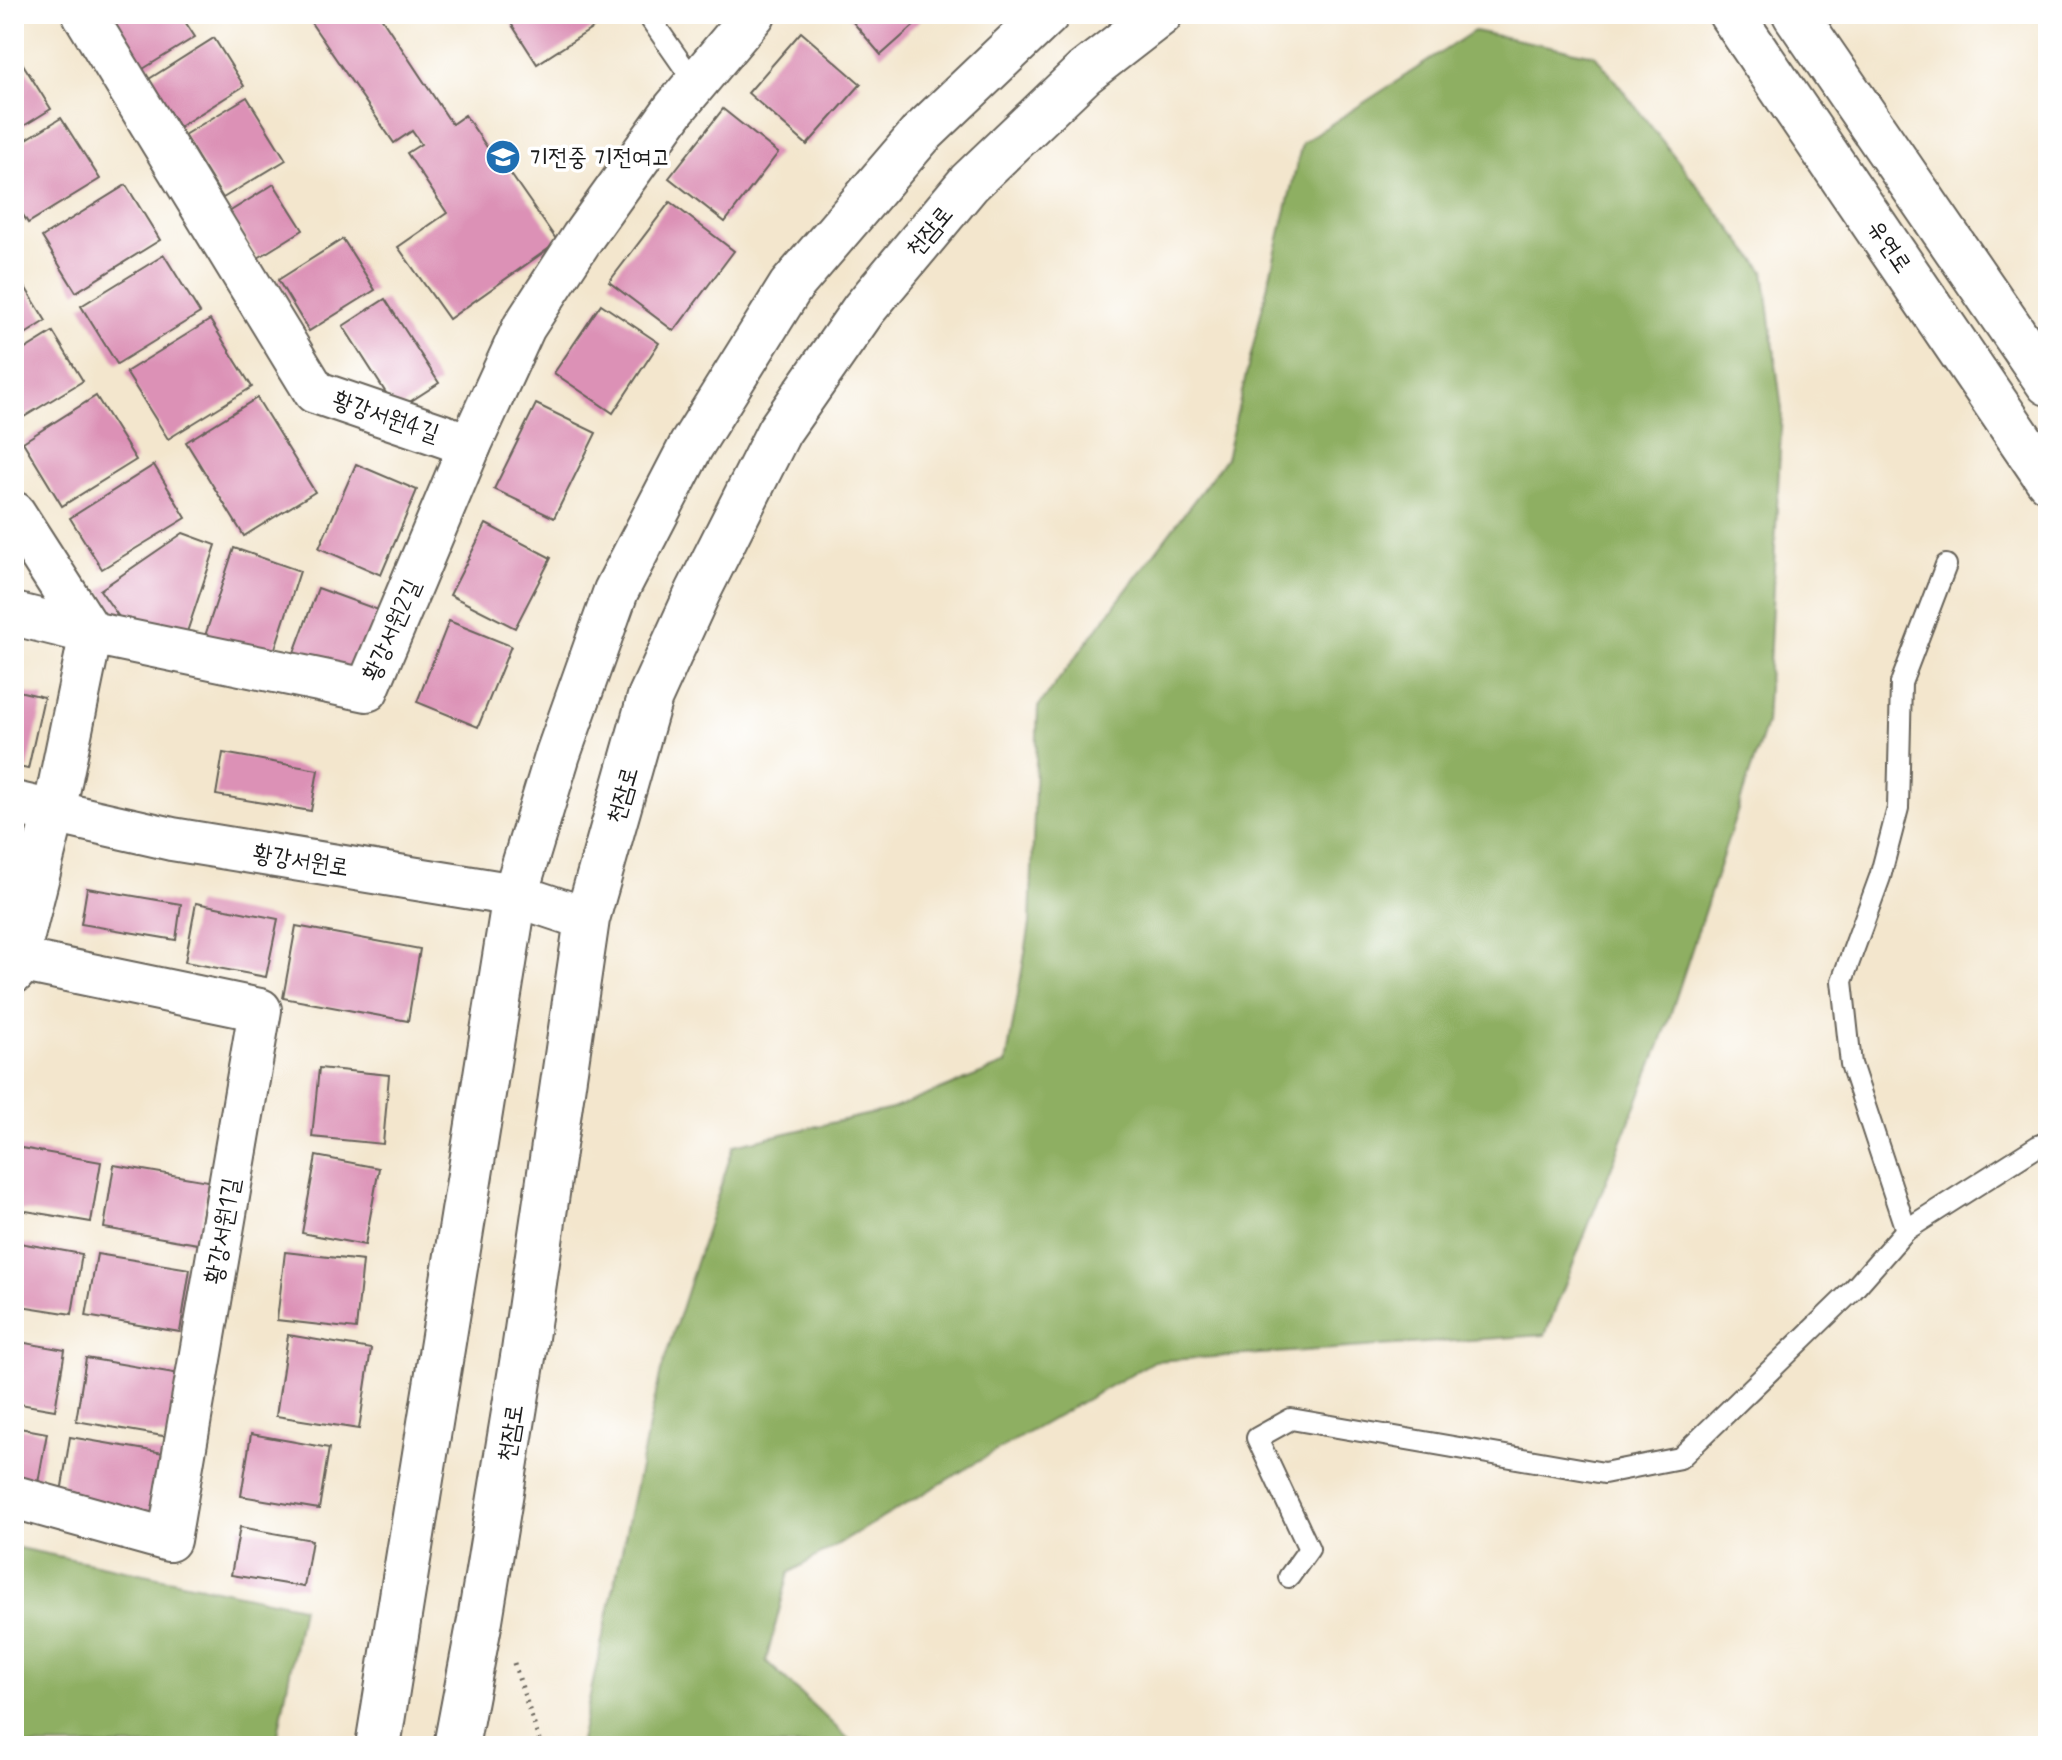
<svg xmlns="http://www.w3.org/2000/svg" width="2062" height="1760" viewBox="0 0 2062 1760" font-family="Mynerve,'Poor Story',sans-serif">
<rect width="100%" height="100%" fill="#fff"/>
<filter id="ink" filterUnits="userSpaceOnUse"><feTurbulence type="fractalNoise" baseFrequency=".0125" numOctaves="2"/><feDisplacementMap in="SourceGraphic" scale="16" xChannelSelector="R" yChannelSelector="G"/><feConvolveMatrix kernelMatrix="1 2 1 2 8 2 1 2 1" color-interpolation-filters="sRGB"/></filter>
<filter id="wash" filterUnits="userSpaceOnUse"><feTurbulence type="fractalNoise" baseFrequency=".006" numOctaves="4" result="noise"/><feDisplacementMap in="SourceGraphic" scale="32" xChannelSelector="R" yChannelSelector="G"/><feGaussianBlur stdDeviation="1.8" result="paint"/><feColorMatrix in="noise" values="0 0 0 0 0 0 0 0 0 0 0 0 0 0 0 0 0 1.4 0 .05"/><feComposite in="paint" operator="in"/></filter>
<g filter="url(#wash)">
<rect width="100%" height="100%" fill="#f3e6cd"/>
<g fill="#8eaf62" stroke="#55663f" stroke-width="2">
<path d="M1474,31L1595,55L1764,271L1782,410L1766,724L1663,1037L1545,1335L1154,1361L1001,1448L789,1573L766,1661L856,1746H579L661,1371L734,1145L892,1109L1006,1064L1030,924L1038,707L1226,458L1302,143Z"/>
<path d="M14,1547L302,1607L276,1746H14Z"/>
</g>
<g id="blocks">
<g fill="#dc91b6">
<path d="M102,14H180L195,37L138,72Z"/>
<path d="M305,14H379L452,124L465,115L504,172L508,170L558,242L449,319L398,247L447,213L407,153L421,144L412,131L394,143Z"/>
<path d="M505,14H604L607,19L537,64Z"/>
<path d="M846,14H927L881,55Z"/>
<path d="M801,32L861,84L807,145L748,93Z"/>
<path d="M214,38L244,86L179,127L149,79Z"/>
<path d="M16,53L51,109L14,132V54Z"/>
<path d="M247,97L286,160L223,198L184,135Z"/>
<path d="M723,109L778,153L725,222L669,178Z"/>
<path d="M61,118L100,179L28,223L14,200V147Z"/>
<path d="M274,184L303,230L258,258L229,212Z"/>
<path d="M126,185L160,240L76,292L42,237Z"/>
<path d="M670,202L734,251L674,331L609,282Z"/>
<path d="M343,239L375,290L309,331L278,280Z"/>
<path d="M164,255L200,313L117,364L81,306Z"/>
<path d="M14,269L46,321L14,341Z"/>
<path d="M385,299L439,383L397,410L343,326Z"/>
<path d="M601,304L659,343L613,413L554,373Z"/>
<path d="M210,320L252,387L168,439L126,372Z"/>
<path d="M53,332L83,381L14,423V356Z"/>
<path d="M96,396L136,460L62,506L23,442Z"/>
<path d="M257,398L315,492L244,536L186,442Z"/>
<path d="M536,404L596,433L554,518L494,489Z"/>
<path d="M356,464L417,490L381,575L319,548Z"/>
<path d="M154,465L186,518L102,569L70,518Z"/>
<path d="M486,524L551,558L515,628L450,595Z"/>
<path d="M183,533L216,545L186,635L131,634L100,590Z"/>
<path d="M234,548L300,571L270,664L203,642Z"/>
<path d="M318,588L384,612L361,677L294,653Z"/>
<path d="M449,621L511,646L478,727L417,702Z"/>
<path d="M14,690L44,697L28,769L14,766Z"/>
<path d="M223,753L318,770L311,811L216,795Z"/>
<path d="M87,888L181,904L176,940L81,924Z"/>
<path d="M196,903L278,919L266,977L185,962Z"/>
<path d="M296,926L420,949L408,1021L283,998Z"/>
<path d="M319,1068L389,1075L383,1144L312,1137Z"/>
<path d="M16,1147L101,1162L91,1222L14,1209V1159Z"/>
<path d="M316,1156L379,1168L365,1245L302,1233Z"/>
<path d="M114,1165L208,1181L198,1244L104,1228Z"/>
<path d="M14,1242L82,1254L72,1314L14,1305Z"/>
<path d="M285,1252L363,1261L356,1329L277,1320Z"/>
<path d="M97,1254L190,1269L180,1332L86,1316Z"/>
<path d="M288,1335L371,1349L359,1429L276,1416Z"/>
<path d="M14,1341L65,1350L55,1410L14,1403Z"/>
<path d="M86,1358L180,1374L169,1437L76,1421Z"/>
<path d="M14,1427L47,1433L36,1494L14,1490Z"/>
<path d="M251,1434L329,1448L319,1509L241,1496Z"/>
<path d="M70,1437L164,1453L154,1515L60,1499Z"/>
<path d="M240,1527L312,1540L304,1587L231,1575Z"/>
</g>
</g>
</g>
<g filter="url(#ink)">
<use href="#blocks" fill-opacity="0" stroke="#67635a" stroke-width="2"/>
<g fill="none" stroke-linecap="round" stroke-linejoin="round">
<defs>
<g id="service">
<path d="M647,14L695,83"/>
<path d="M1906,1230L1851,1064L1842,981L1880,877L1898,808L1901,683L1946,565"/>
<path d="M1289,1577L1309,1549L1257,1438L1291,1419L1604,1473L1680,1458L1853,1290L1906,1230L2038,1146L2048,1142"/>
</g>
<g id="minor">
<path d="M84,14L315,392L470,445"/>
<path d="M14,513L91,633L54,812L14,972"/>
<path d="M14,614L91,633L367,690L470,445L524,327L582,238L675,108L754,14"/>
<path d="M14,803L172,839L515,895L587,919"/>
<path d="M14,959L260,1010L169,1540L14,1497"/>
</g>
<g id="tertiary">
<path d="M1731,14L2048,480"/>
<path d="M1795,14L2048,383"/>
<path d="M378,1746L515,895L558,754L616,591L691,446L791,286L921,134L1047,14"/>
<path d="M456,1746L480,1620L524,1351L587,919L650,697L698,592L779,431L864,309L969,183L1084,73L1160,14"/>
</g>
</defs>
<use href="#service" stroke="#67635a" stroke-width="24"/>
<use href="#minor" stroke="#67635a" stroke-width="46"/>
<use href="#tertiary" stroke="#67635a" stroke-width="48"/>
<path stroke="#67635a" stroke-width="5" stroke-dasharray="2 6" stroke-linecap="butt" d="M514,1663L539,1740L540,1746"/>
<use href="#service" stroke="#fff" stroke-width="20"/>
<use href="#minor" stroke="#fff" stroke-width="42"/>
<use href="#tertiary" stroke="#fff" stroke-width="44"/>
</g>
</g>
<defs>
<symbol id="school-disc" viewBox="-11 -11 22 22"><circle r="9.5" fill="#1f6fb2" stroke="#fff"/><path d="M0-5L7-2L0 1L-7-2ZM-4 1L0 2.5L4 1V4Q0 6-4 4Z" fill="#fff"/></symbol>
</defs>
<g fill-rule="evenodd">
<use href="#school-disc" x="483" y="137" width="40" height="40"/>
</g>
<g text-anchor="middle" stroke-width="7" stroke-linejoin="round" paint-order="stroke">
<g font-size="24" fill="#1c1c1c" stroke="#fff" text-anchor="start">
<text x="529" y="165">기전중 기전여고</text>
</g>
<g font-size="24" fill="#1c1c1c" stroke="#fff">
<text transform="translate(929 231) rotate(-50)" y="8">천잠로</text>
<text transform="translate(1890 246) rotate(56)" y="8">유연로</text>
<text transform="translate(386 416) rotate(19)" y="8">황강서원4길</text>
<text transform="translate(391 630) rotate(-66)" y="8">황강서원2길</text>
<text transform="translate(622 795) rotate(-74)" y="8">천잠로</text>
<text transform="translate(301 860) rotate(9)" y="8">황강서원로</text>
<text transform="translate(222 1231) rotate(-80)" y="8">황강서원1길</text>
<text transform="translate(510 1433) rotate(-81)" y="8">천잠로</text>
</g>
</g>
<rect width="2062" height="1760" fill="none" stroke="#fff" stroke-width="48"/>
</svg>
